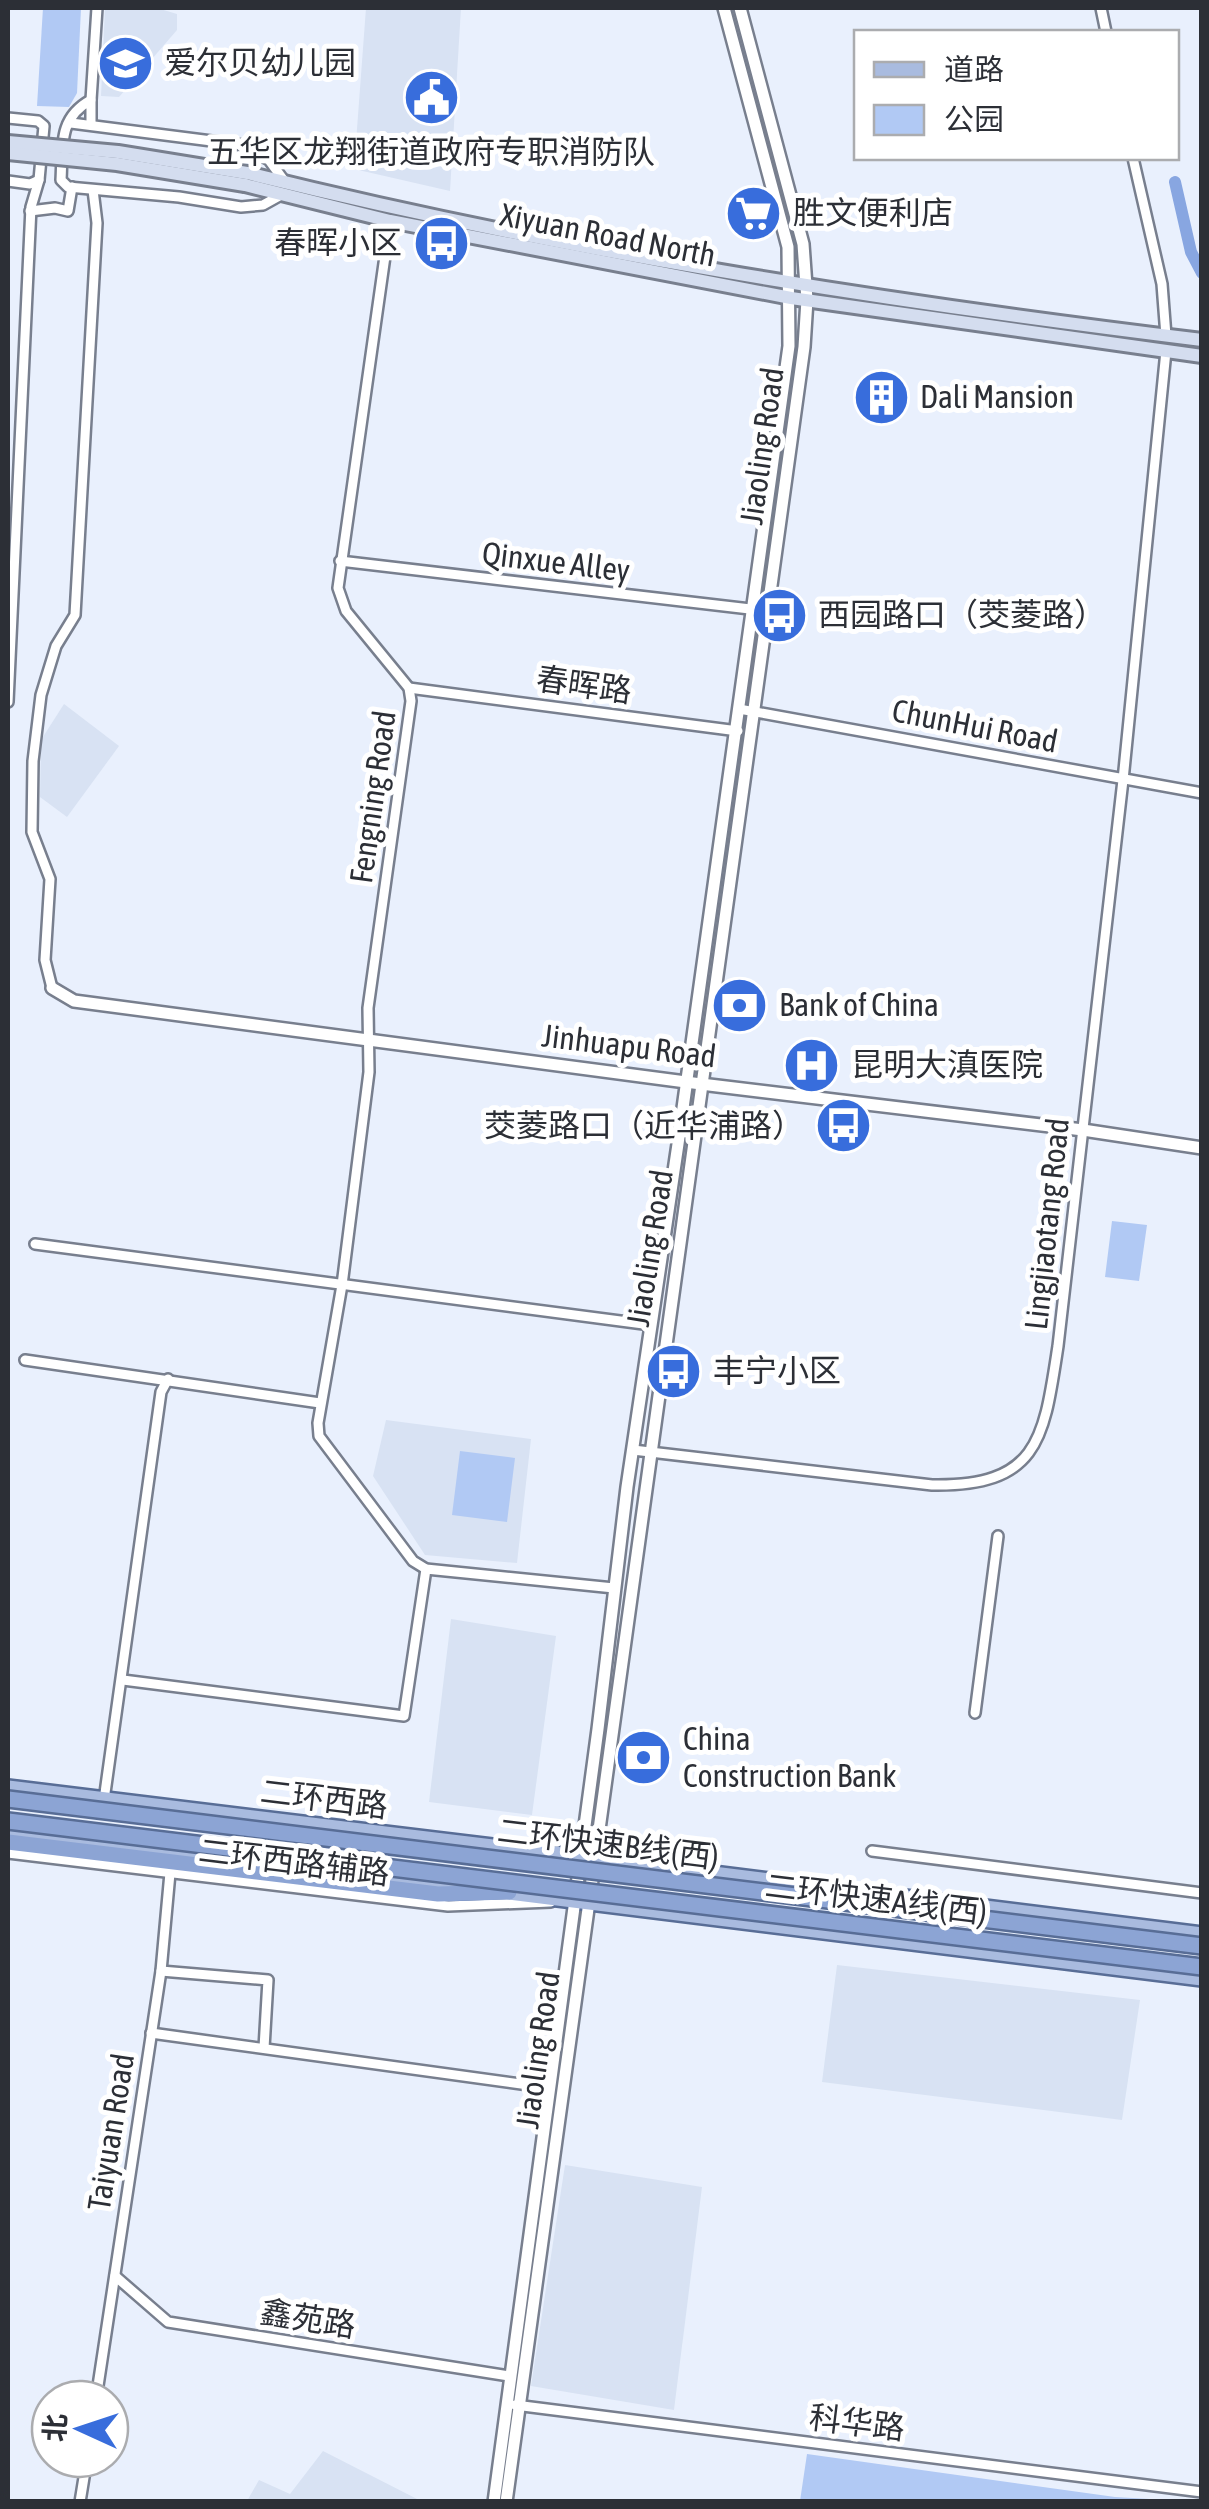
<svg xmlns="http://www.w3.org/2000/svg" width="1209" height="2509" viewBox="0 0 1209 2509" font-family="'Asap Condensed','Noto Sans SC',sans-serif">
<rect width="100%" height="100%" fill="#e9f0fd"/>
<g fill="#d8e2f3">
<path d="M105,8H157L177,14V30L119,97L101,96Z"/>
<path d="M366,8H461L450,191L354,169Z"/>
<path d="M64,704L119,746L67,817L40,797L41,740Z"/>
<path d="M386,1420L531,1439L517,1563L425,1555L373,1476Z"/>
<path d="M451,1619L556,1636L532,1815L429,1802Z"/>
<path d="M837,1965L1140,2000L1122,2120L822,2082Z"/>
<path d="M565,2165L702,2187L674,2410L531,2386Z"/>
<path d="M323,2451L421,2501H247L259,2480L290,2494Z"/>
</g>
<g fill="#b1c9f4">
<path d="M43,8H81L77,93L69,107L37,106Z"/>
<path d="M1112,1221L1147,1225L1139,1281L1105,1277Z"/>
<path d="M460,1451L515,1458L507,1522L452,1515Z"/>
<path d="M807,2454L1115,2497L1184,2501H800Z"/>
</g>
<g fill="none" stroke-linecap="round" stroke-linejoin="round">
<path stroke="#88a6e1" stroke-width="12" d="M1175,182L1191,252L1202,273"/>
<defs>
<g id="minor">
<path d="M1101,8L1106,32"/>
<path d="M91,100L97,8"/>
<path d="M8,118L38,121L44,126L39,180L31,207L8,702"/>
<path d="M71,123L243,145L269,160L285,182"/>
<path d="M91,125V100C58,118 63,146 61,180L68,187L179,197L241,207L263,205L281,195"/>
<path d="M1133,158L1162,284L1166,336"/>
<path d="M8,181L30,184L39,180"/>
<path d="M30,211L55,208L68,211L72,187"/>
<path d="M390,221L338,588L346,611L409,688L411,701L368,1008L369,1072L342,1285L318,1423L319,1436L413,1561L426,1569L614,1588"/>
<path d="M340,561L767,611"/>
<path d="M409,688L738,731"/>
<path d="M739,709L1202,793"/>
<path d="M52,988L45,960L50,879L32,832L33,761L41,695L56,646L75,615L97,223L93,190"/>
<path d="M35,1244L651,1325"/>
<path d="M25,1360L320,1403"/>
<path d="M633,1450L932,1485C1040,1487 1044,1437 1058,1346L1123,780L1166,351"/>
<path d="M123,1680L404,1716L426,1569"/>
<path d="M975,1713L998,1536"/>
<path d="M104,1800L161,1392L168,1379"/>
<path d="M872,1851L1202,1893"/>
<path d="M8,1853L448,1906L551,1902"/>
<path d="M161,1971L268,1980L264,2048"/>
<path d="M151,2033L550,2088"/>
<path d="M115,2276L168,2322L509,2376"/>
<path d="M96,2399L161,1971L170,1873"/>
<path d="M515,2405L1202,2492"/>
<path d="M80,2502L87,2459"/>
</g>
<g id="tertiary">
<path d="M52,988L74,1001L701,1084L1083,1130L1202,1148"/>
<path d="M494,2502L598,1729L627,1487L678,1144L789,346L788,247L724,8"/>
<path d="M506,2502C599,1782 707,1065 804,347L807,300L803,244L740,8"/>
</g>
<g id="secondary">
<path d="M247,173C561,251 881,301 1202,340"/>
<path d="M245,185L390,221L791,298L1202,356"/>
</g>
<g id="primary">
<path d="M8,1788L525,1851"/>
<path d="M8,1831L481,1888"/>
<path d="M514,1849L1202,1935"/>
<path d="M509,1892L1202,1978"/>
</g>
<path id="trunk" d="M8,1842L438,1894L509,1892"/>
</defs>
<use href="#minor" stroke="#787f8e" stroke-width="14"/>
<use href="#tertiary" stroke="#787f8e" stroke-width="16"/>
<use href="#secondary" stroke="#787f8e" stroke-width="18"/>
<use href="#primary" stroke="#586d96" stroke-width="20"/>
<use href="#trunk" stroke="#586d96" stroke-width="20"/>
<use href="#minor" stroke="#fff" stroke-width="9"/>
<use href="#tertiary" stroke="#fff" stroke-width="11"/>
<use href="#secondary" stroke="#d4ddef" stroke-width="12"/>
<use href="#primary" stroke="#a9bbdf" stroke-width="15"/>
<use href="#trunk" stroke="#8ca4d4" stroke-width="15"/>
<defs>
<g id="secondary-bridge">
<path d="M8,142L118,152L247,173"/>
<path d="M8,153L117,164L245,185"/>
</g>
<g id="trunk-bridge">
<path d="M8,1799L1202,1946"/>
<path d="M8,1821L1202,1967"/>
</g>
</defs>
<use href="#secondary-bridge" stroke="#787f8e" stroke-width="18" stroke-linecap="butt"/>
<use href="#trunk-bridge" stroke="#586d96" stroke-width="20" stroke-linecap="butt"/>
<use href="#secondary-bridge" stroke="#d4ddef" stroke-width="12"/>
<use href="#trunk-bridge" stroke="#8ca4d4" stroke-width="15"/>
</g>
<defs>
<symbol id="school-disc" viewBox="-11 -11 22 22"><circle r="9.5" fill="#386ddc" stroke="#fff"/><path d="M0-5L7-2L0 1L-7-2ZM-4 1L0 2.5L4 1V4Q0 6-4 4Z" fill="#fff"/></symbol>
<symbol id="civic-disc" viewBox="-11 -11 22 22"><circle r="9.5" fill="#386ddc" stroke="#fff"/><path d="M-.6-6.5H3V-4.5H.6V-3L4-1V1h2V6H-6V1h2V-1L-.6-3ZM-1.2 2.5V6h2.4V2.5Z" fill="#fff"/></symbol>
<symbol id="supermarket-disc" viewBox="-11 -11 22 22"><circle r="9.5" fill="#386ddc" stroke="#fff"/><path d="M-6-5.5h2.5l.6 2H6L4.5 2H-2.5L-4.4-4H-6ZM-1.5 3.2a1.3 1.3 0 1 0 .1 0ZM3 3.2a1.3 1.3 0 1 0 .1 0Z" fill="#fff"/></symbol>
<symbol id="bus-disc" viewBox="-11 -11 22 22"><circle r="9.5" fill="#386ddc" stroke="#fff"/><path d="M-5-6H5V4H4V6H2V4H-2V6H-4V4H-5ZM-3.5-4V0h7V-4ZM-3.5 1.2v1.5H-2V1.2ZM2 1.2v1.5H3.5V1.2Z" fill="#fff"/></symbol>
<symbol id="building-disc" viewBox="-11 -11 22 22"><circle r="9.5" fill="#386ddc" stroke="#fff"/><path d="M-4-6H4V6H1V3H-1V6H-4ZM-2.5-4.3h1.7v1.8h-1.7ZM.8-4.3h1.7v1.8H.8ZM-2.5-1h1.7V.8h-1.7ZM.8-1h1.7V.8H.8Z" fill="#fff"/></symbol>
<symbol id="bank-disc" viewBox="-11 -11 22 22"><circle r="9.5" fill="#386ddc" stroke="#fff"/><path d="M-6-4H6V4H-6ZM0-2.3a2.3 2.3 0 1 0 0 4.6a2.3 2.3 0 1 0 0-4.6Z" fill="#fff"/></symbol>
<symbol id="hospital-disc" viewBox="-11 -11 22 22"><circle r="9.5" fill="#386ddc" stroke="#fff"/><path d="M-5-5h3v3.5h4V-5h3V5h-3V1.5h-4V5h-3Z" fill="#fff"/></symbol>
</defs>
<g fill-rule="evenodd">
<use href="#school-disc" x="94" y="32" width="63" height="63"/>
<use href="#civic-disc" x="400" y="66" width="63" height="63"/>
<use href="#supermarket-disc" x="722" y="182" width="63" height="63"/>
<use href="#bus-disc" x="410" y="212" width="63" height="63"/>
<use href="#building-disc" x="850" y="366" width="63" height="63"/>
<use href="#bus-disc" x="748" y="584" width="63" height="63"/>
<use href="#bank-disc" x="708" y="974" width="63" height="63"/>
<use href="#hospital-disc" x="780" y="1034" width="63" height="63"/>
<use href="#bus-disc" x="812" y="1094" width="63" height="63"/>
<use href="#bus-disc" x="642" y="1340" width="63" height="63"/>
<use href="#bank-disc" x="612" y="1726" width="63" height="63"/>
</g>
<g text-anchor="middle" stroke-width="10" stroke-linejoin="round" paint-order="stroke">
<g font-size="32" fill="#2c2f36" stroke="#fff" text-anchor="start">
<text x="164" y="74">爱尔贝幼儿园</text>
<text x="431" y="163" text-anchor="middle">五华区龙翔街道政府专职消防队</text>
<text x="793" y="224">胜文便利店</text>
<text x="402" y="254" text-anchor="end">春晖小区</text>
<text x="920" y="408">Dali Mansion</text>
<text x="818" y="626">西园路口（茭菱路）</text>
<text x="779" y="1016">Bank of China</text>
<text x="851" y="1076">昆明大滇医院</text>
<text x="804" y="1137" text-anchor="end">茭菱路口（近华浦路）</text>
<text x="713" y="1382">丰宁小区</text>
<text x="683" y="1750">China<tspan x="683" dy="37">Construction Bank</tspan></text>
</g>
<g font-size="32" fill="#2c2f36" stroke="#fff">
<text transform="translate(608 235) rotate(11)" y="11">Xiyuan Road North</text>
<text transform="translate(762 446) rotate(-82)" y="11">Jiaoling Road</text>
<text transform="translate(556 562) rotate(7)" y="11">Qinxue Alley</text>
<text transform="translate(584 685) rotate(8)" y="11">春晖路</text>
<text transform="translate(975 726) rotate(11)" y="11">ChunHui Road</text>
<text transform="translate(373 797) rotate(-82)" y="11">Fengning Road</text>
<text transform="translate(629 1046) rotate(7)" y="11">Jinhuapu Road</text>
<text transform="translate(1047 1224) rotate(-84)" y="11">Lingjiaotang Road</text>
<text transform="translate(650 1248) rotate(-81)" y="11">Jiaoling Road</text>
<text transform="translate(324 1799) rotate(7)" y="11">二环西路</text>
<text transform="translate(608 1844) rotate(7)" y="11">二环快速B线(西)</text>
<text transform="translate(294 1862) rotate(7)" y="11">二环西路辅路</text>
<text transform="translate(876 1899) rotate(7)" y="11">二环快速A线(西)</text>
<text transform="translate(538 2050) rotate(-82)" y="11">Jiaoling Road</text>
<text transform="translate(111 2132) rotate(-81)" y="11">Taiyuan Road</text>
<text transform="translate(308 2319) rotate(9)" y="11">鑫苑路</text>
<text transform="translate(857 2423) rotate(7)" y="11">科华路</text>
</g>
</g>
<rect width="1209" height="2509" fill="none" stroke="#2c2f36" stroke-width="20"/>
<rect x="854" y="30" width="325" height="130" fill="#ffffff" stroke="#abacaf" stroke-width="2.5"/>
<rect x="874" y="62" width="50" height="15" fill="#a9bbdf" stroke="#abacaf" stroke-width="2.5"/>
<text x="944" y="80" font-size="30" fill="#2c2f36">道路</text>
<rect x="874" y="105" width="50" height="30" fill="#b1c9f4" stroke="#abacaf" stroke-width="2.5"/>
<text x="944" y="130" font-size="30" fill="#2c2f36">公园</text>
<g transform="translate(80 2429) rotate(273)"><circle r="48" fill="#ffffff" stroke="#abacaf" stroke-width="2.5"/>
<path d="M0-8L18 38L0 25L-18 38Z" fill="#386ddc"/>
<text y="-15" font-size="28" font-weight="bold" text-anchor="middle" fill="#2c2f36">北</text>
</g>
</svg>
